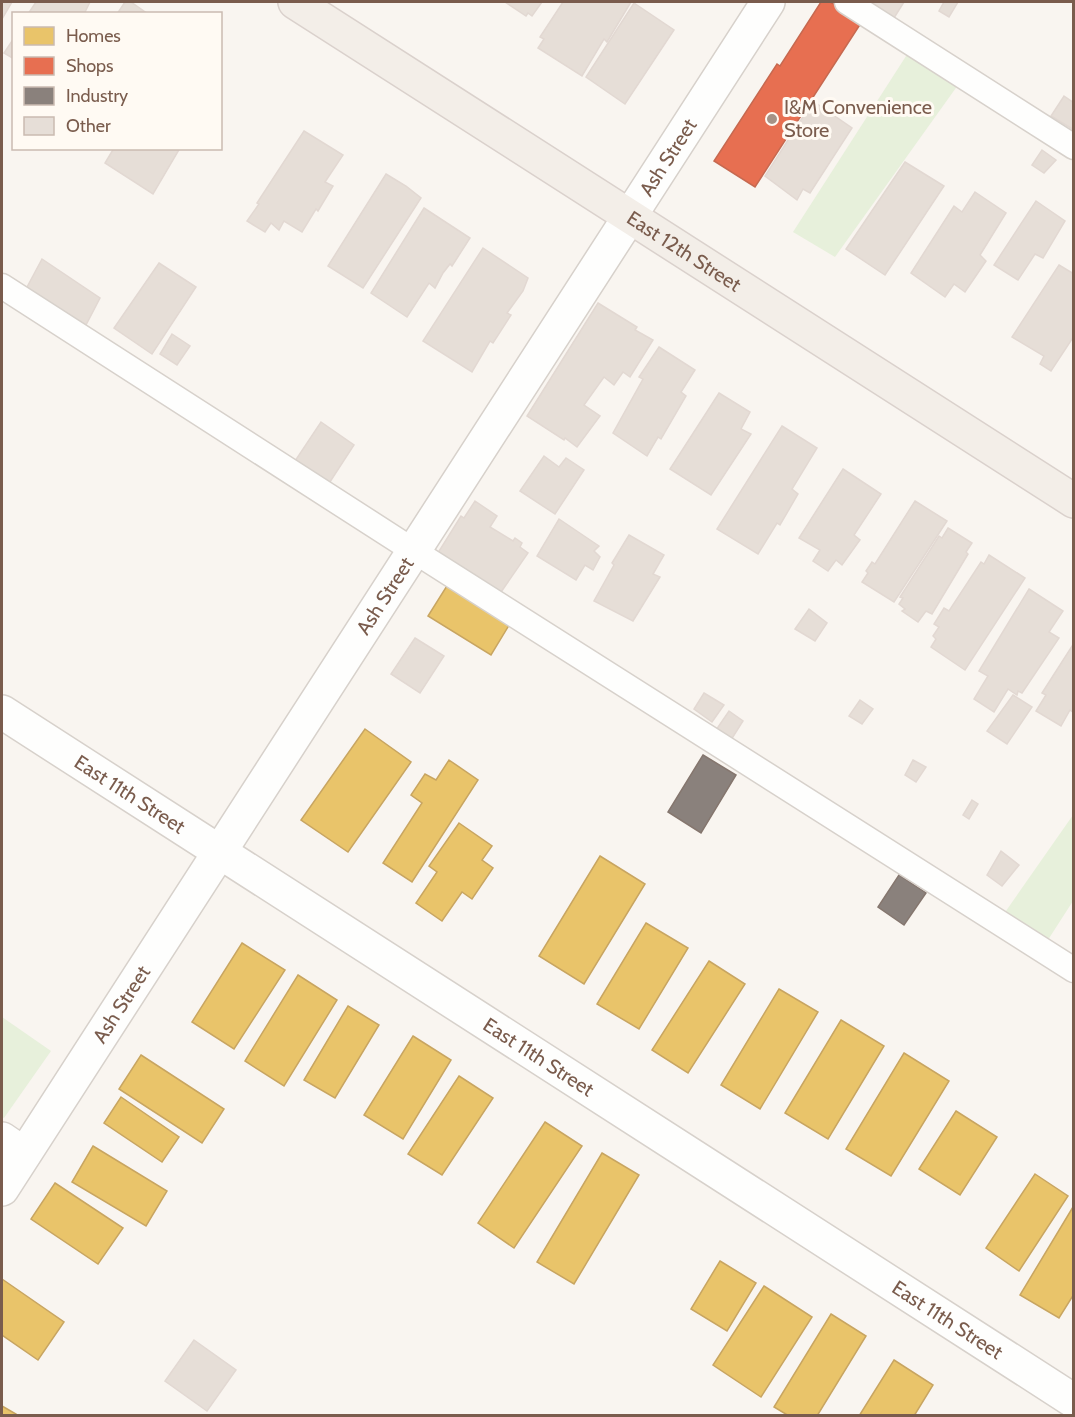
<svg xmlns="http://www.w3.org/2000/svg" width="1075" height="1417" viewBox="0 0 1075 1417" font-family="Cabin,sans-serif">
<rect width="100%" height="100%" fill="#f9f5f0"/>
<g fill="#e7f0db">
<path d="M908,53L958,85L835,257L793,232Z"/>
<path d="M1073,815V901L1046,943L1001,918Z"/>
<path d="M2,1017L51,1051L4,1118L2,1117Z"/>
</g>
<g fill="#e9c46a" stroke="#c8a561" stroke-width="1.5">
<path d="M455,573L517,612L491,655L428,616Z"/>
<path d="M365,729L411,762L348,852L301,820Z"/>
<path d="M449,760L478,780L412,882L383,863L422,803L411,795L425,774L436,780Z"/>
<path d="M459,823L492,846L482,860L493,868L472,899L462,892L442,921L416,903L437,872L429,866Z"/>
<path d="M600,856L645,884L584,984L539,956Z"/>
<path d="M646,923L688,948L639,1029L597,1004Z"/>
<path d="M242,943L285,970L234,1049L192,1022Z"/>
<path d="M709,961L745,984L688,1073L652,1050Z"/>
<path d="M298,975L337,1000L284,1086L245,1061Z"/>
<path d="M779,989L818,1012L760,1109L721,1085Z"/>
<path d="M348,1006L379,1025L335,1098L304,1080Z"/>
<path d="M841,1020L884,1046L828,1139L785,1113Z"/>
<path d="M413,1036L451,1060L403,1139L364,1115Z"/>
<path d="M904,1053L949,1081L891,1176L846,1149Z"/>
<path d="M141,1055L224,1109L202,1143L119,1089Z"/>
<path d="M459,1076L493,1098L442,1175L408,1154Z"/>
<path d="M121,1097L179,1137L162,1162L104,1123Z"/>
<path d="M956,1111L997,1137L960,1195L919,1169Z"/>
<path d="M545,1122L582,1146L514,1248L478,1223Z"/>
<path d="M93,1146L167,1191L146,1226L72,1182Z"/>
<path d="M602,1153L639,1175L574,1284L537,1262Z"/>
<path d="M1035,1174L1068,1196L1019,1271L986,1248Z"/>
<path d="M55,1183L123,1228L98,1264L31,1219Z"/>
<path d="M1073,1207L1074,1294L1059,1318L1020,1295Z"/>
<path d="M720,1261L756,1283L727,1331L691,1309Z"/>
<path d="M2,1279L64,1322L38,1360L2,1335Z"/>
<path d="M764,1286L812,1317L761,1397L713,1365Z"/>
<path d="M831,1314L866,1336L817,1416H789L774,1407Z"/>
<path d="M894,1360L933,1385L914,1416H859Z"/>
<path d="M2,1406L16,1414L15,1416H2Z"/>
</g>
<path fill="#e76f51" stroke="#c66950" stroke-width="1.5" d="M821,2H830L855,15L861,23L755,187L714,161L777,64L780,66Z"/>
<g fill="#8a817c" stroke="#85766e" stroke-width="1.5">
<path d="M703,755L736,775L701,833L668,812Z"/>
<path d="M899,875L926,893L904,925L878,907Z"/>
</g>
<g fill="#e6ded7" stroke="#e2d8d2" stroke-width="1.5">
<path d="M2,2H12L2,19Z"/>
<path d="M36,2H90L84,14H28Z"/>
<path d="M125,2H131L148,14H117Z"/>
<path d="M505,2H542L532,16L528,13L526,16Z"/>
<path d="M563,2H631L607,42L604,39L582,76L538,48L544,39L540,37Z"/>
<path d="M868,2H904L894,18Z"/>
<path d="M944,2H958L949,17L939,11Z"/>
<path d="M634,3L674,30L625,104L586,77Z"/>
<path d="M14,38V59L4,53Z"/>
<path d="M1064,96L1074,103V130L1051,116Z"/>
<path d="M813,101L852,128L810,193L803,189L797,200L765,176Z"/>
<path d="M304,131L343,155L325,182L333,186L318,211L316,209L302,232L284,221L279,230L271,223L265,232L247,221L259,204L257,203Z"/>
<path d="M114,148H180L153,194L105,163Z"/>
<path d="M1042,150L1056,160L1044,173L1032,165Z"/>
<path d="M905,162L944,186L885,275L846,249Z"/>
<path d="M386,174L406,186L421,198L363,288L328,266Z"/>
<path d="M975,192L1006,213L980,255L986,261L965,292L954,284L945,297L911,273L954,206L962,212Z"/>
<path d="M1036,201L1065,221L1043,258L1035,254L1018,280L994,265Z"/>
<path d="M424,208L470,238L452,266L450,264L443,273L435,288L429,283L407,317L371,293Z"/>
<path d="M483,248L528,278L523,291L507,313L511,315L493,343L490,341L472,372L423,341Z"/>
<path d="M42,259L100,298L86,325L26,289Z"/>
<path d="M159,263L196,287L152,354L114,328Z"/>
<path d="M1059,265L1074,274V336L1051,371L1040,364L1044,356L1012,337Z"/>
<path d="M598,303L637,327L635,330L653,340L630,377L623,372L614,385L604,377L584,405L600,416L577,447L565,438L564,440L527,416Z"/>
<path d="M172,334L190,346L177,365L160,354Z"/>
<path d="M659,347L695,370L681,392L686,396L661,439L658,437L647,456L613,433L643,379L639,377Z"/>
<path d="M719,393L750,412L741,429L751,434L711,495L670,469Z"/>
<path d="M321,422L354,445L328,485L295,461Z"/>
<path d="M782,426L817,448L792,489L798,494L780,525L777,523L758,554L717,529Z"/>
<path d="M544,456L559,467L566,458L584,470L555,514L520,491Z"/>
<path d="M843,469L881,494L854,535L860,540L842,565L836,560L828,571L813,561L820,550L799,538Z"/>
<path d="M475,501L497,516L490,527L513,541L515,538L522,543L520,547L528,553L499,595L436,556L461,516L464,518Z"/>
<path d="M915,501L947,521L894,602L862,582L868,573L866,571L872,562L875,564Z"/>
<path d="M559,519L599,546L594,551L600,557L593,570L585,565L576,580L537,556Z"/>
<path d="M948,528L972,543L966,552L968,554L932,614L926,611L918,622L902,611L905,609L899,604L903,598L900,597L939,536L942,538Z"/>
<path d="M629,535L664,555L653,574L660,577L633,621L594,601L614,565L612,563Z"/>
<path d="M989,555L1025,578L965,670L931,647L936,639L933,636L939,627L934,624L944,608L949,611L981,562L984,564Z"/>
<path d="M1029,589L1063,611L1049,632L1059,638L1022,693L1018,691L1017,695L1008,689L994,712L974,699L988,676L979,671Z"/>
<path d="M809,609L827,623L815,641L795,629Z"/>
<path d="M415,638L444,656L420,693L391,674Z"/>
<path d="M1074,643V713L1070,710L1061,726L1036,711L1046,695L1042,693Z"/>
<path d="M704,693L724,705L712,722L694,709Z"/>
<path d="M1013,695L1032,707L1007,744L987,731Z"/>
<path d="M860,700L873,709L862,724L849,716Z"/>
<path d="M729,711L743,721L731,740L716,730Z"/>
<path d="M913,760L926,767L916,782L905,775Z"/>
<path d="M972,800L978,804L969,819L963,815Z"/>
<path d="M1001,851L1019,865L1002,886L987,875Z"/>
<path d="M194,1340L236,1370L207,1411L165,1381Z"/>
</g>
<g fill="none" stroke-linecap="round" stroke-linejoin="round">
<defs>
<g id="service">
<path d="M847,2L1074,147"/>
<path d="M2,286L414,551L1074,970"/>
</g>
<g id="minor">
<path id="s1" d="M2,712L1074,1401"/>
<path d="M2,1139L24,1154"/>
<path id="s2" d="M2,1189L630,216"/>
</g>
<g id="tertiary">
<path id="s3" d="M630,216L768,2"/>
</g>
<g id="primary">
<path id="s4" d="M295,2L1074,501"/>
</g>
</defs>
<use href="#service" stroke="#d7d1cb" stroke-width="27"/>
<use href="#minor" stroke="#d7d1cb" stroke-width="36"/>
<use href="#tertiary" stroke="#d7d1cb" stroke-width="36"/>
<use href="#primary" stroke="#dad1cc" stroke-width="36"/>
<use href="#service" stroke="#fefefd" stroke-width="24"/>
<use href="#minor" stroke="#fefefd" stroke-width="33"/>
<use href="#tertiary" stroke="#fefefd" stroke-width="33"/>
<use href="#primary" stroke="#f3eee8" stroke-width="33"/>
</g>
<circle fill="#a69286" stroke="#fffaf3" stroke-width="2" cx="772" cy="119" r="6"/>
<g text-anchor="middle" stroke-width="6" stroke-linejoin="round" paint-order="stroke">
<g font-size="20" fill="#7a5c4d" stroke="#fffaf3" text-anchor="start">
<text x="784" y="114">I&amp;M Convenience<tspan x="784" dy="23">Store</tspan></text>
</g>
<g font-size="20" fill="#7a5c4d" stroke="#fffaf3">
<text dy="7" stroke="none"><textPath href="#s3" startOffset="70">Ash Street</textPath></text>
<text dy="7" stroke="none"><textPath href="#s4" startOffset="462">East 12th Street</textPath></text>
<text dy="7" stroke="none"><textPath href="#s2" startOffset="706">Ash Street</textPath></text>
<text dy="7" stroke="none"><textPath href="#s1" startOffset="152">East 11th Street</textPath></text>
<text dy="7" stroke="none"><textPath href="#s2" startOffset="220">Ash Street</textPath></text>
<text dy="7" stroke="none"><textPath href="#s1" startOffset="638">East 11th Street</textPath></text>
<text dy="7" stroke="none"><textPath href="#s1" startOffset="1124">East 11th Street</textPath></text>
</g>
</g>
<rect width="1075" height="1417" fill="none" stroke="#7a5c4d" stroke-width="6"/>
<rect x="12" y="12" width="210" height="138" fill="#fffaf3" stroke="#cabbb1" stroke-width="1.5"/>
<rect x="24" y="27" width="30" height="18" fill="#e9c46a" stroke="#cabbb1" stroke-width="1.5"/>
<text x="66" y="42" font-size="18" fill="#7a5c4d">Homes</text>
<rect x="24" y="57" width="30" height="18" fill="#e76f51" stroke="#cabbb1" stroke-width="1.5"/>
<text x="66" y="72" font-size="18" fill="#7a5c4d">Shops</text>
<rect x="24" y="87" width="30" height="18" fill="#8a817c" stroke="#cabbb1" stroke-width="1.5"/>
<text x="66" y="102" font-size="18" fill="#7a5c4d">Industry</text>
<rect x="24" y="117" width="30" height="18" fill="#e6ded7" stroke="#cabbb1" stroke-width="1.5"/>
<text x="66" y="132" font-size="18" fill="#7a5c4d">Other</text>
</svg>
